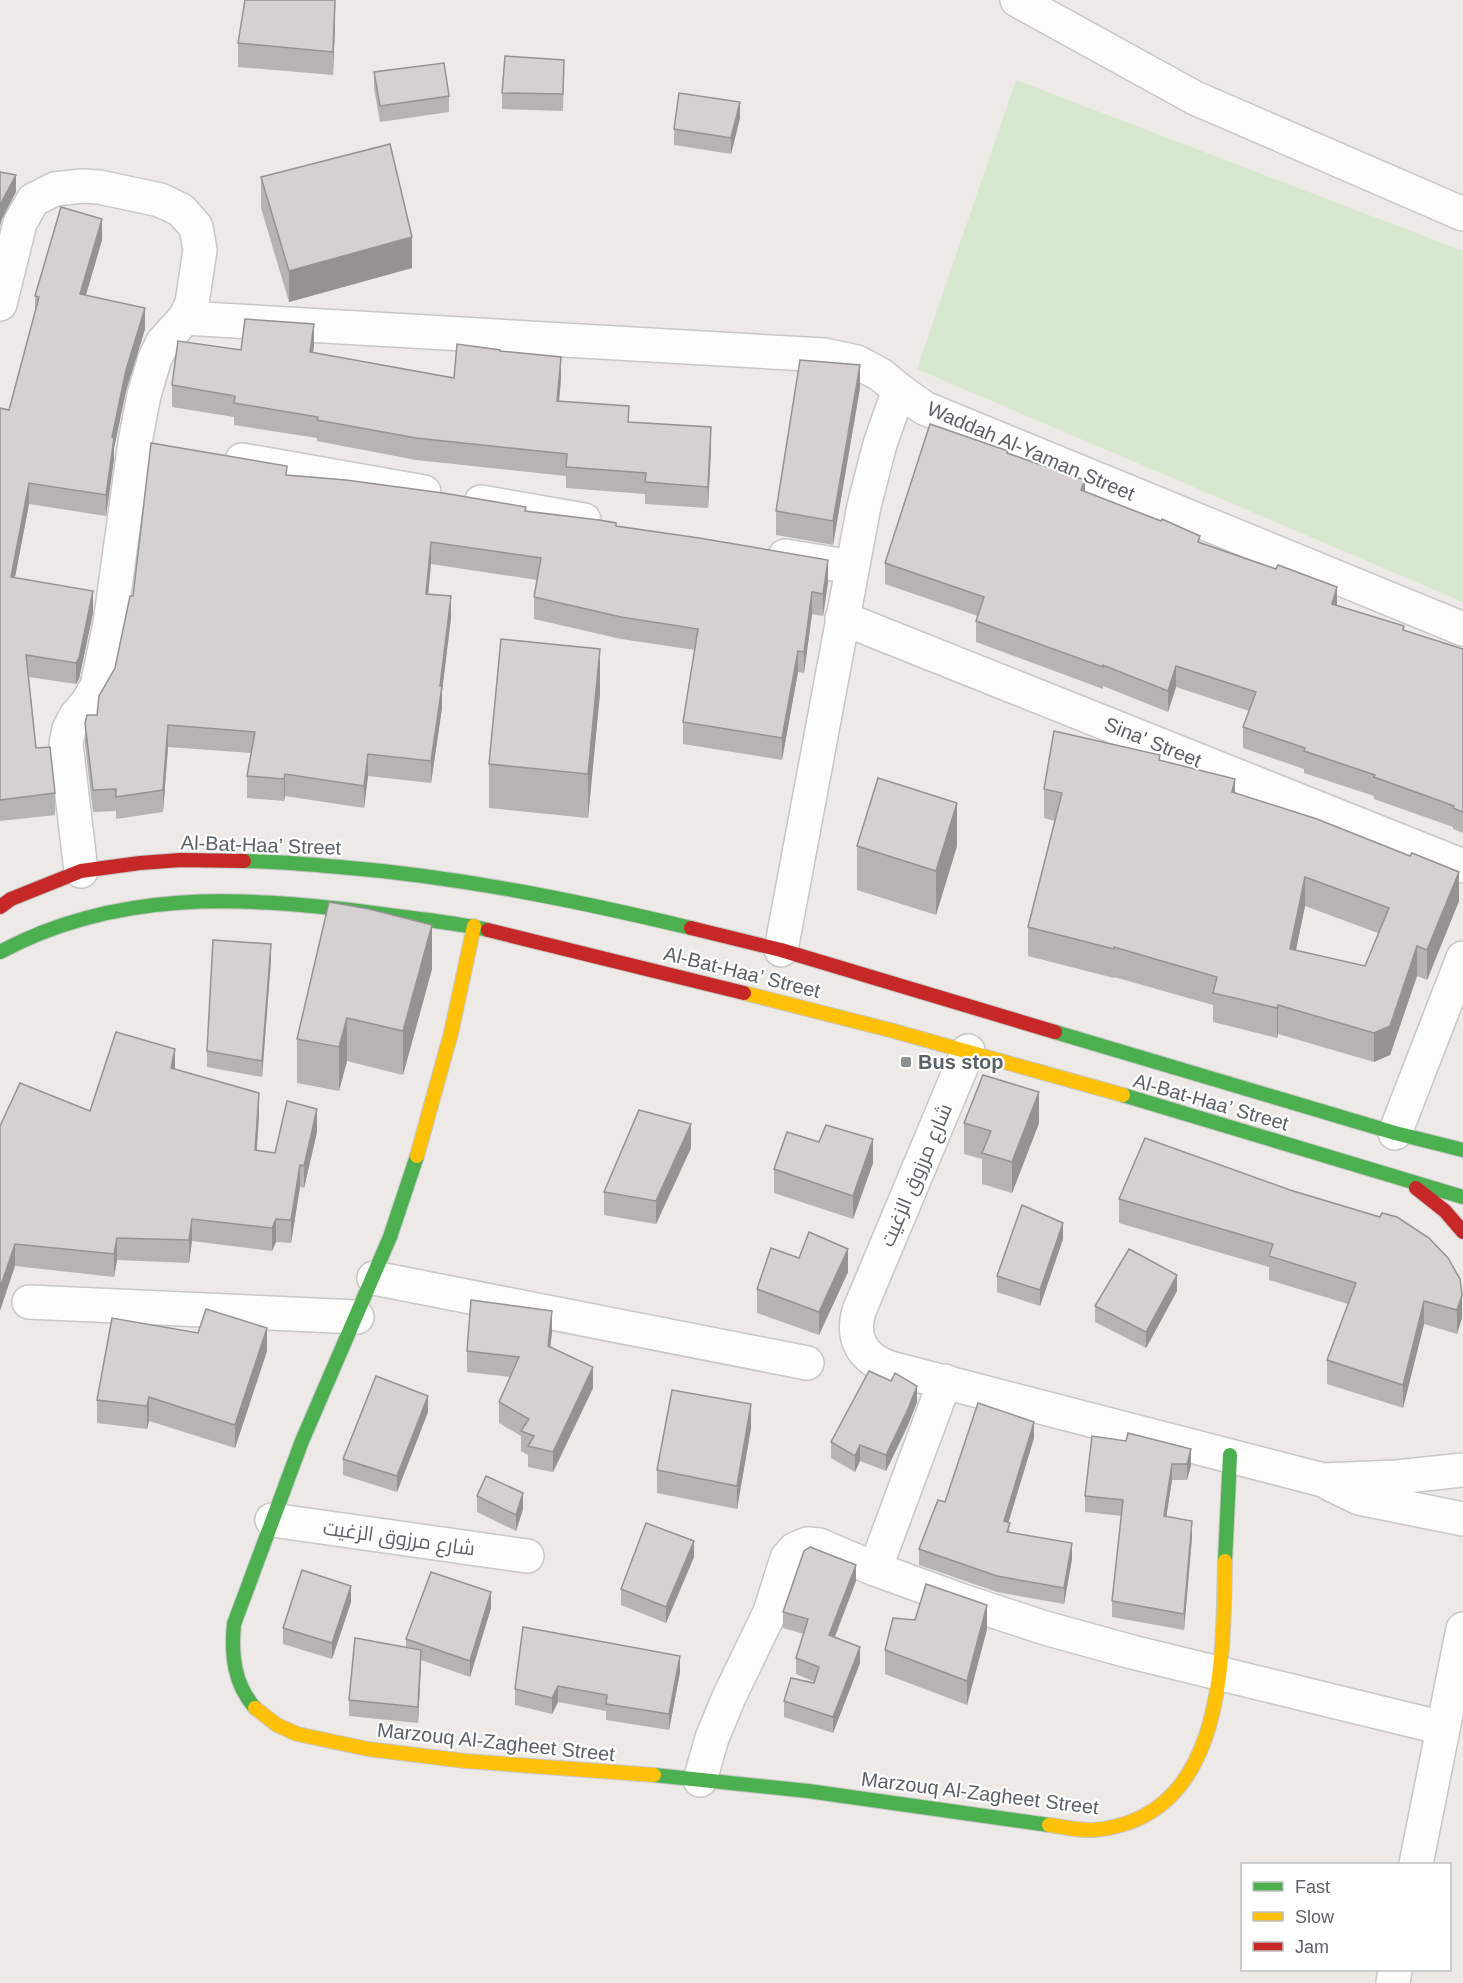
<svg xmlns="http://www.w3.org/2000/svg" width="1463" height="1983" viewBox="0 0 1463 1983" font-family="Helvetica,Cairo,sans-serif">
<rect width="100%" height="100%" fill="#ece9e6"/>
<path fill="#d7e8cf" d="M1016,80L1463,251V602L917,369Z"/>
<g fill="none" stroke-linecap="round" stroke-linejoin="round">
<defs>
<g id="street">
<path d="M1017,0L1195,98L1463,214"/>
<path d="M0,304L20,223L33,200L55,189L82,186L99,187L160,200L181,210L196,227L200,250L192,303L185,318L163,342L155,358L144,395L135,442L110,623L97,686L87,703L76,716L69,729L66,744L81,871"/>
<path d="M185,318L824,355L857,362L881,375L899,390L924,408L1463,629"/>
<path d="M242,460L424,492"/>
<path d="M481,502L584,520"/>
<path d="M785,556L852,567"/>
<path d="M842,618L1463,866"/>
<path d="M781,950L864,506L880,444L899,390"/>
<path d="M968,1051L859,1311C851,1339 862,1358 890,1368L1323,1480L1397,1477L1463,1470"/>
<path d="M1395,1133L1463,958"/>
<path d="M374,1278L807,1363"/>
<path d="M29,1302L357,1317"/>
<path d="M1330,1484L1359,1498L1463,1519"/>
<path d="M272,1520L527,1556"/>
<path d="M875,1569L945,1381"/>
<path d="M700,1780L712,1738L729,1697L770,1612L787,1558L795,1549L807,1544L819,1545L875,1569L960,1600L1045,1628L1132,1652L1443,1728"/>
<path d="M1416,1864L1463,1629"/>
<path d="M1393,1983L1395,1970"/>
</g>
<g id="fast">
<path d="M244,861C276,861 308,864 340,867C461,877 574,900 691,928"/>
<path d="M0,952C116,890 239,896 366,912C407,918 448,921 488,930"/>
<path d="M1055,1032L1395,1133L1463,1150"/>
<path d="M1123,1095L1463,1197"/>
<path d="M1225,1561L1230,1455"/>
<path d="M255,1708C234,1684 231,1655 234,1624L302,1441L390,1237L417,1156"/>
<path d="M654,1775L808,1791L1049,1825"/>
</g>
<g id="slow">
<path d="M744,993L890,1030L1123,1095"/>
<path d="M417,1156L451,1033L474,926"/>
<path d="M255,1708L277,1725L297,1734L368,1749L465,1761L654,1775"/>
<path d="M1049,1825C1064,1827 1080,1831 1094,1830C1226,1818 1223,1661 1225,1561"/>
</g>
<g id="jam">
<path d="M0,907L11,899L81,871L140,863L181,860L244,861"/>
<path d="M691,928L781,950L1055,1032"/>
<path d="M488,930L744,993"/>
<path d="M1416,1188L1445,1211L1463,1232"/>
</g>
</defs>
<use href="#street" stroke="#c7c7c7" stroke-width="36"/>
<use href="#fast" stroke="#c7c7c7" stroke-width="16"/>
<use href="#slow" stroke="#c7c7c7" stroke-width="16"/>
<use href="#jam" stroke="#c7c7c7" stroke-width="16"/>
<use href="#street" stroke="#fcfcfb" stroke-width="33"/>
<use href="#fast" stroke="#4caf50" stroke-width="14"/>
<use href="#slow" stroke="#ffc107" stroke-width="14"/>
<use href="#jam" stroke="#c62828" stroke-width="14"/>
</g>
<g fill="#b6b4b3" fill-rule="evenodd">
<path d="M335,24L333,75L238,67V43Z"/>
<path d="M374,72L449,96V112L380,122L374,88Z"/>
<path d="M564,76L563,111L502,109V93Z"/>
<path d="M740,118L731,154L674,145V129Z"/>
<path d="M261,177L412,268L289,302L261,208Z"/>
<path d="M102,240L86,295L145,329L126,391L114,448V459L106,516L29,504L15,577L93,613L79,679L76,684L29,677L36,748L55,793V815L0,821V408L9,410L35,312V296Z"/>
<path d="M314,345L313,353L454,378L500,351L561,379L559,402L629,422L711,449L708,508L645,504V494L566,488V476L416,460L317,441V438L234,425V417L172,407V385L241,350Z"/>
<path d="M860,388L833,545L776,535V511Z"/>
<path d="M1008,454L1085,492L1200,543L1337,605L1404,630L1463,649V833L1453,829V827L1374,799V796L1304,773V769L1243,748V727L1249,711L1176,687L1168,712L1103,686V689L976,642V621L978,616L885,584V563Z"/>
<path d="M287,476L526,511L616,526L828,582L823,616L812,614L804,673L798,672L782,760L683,744V722L695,650L621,639L534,619V597L537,580L431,564L428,595L451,618L442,691V708L431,783L368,776L364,808L285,796L284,801L247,798V776L251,753L168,747L163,812L116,819V811L93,812L85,745V723L97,715L115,668L133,596Z"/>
<path d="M600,693L588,818L489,808V764Z"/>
<path d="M1160,760L1235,792L1459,901L1427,980L1417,976L1390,1055L1374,1062L1278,1034L1277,1038L1213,1022V1005L1114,977V978L1028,956V927L1055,821L1044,818V789ZM1305,906L1378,933L1365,966L1296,950Z"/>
<path d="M857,846H957L936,915L857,890Z"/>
<path d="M271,960L262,1077L207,1067V1051Z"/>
<path d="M432,969L403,1075L347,1061L339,1091L297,1083V1039Z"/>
<path d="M175,1069L259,1115L257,1150L275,1153L317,1132L304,1188L300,1187L291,1243L276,1242L272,1251L192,1241L189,1263L117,1260L114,1277L15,1266L0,1126L90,1111Z"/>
<path d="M964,1123H1039L1012,1193L982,1184V1159L964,1154Z"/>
<path d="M819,1142L873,1163L853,1219L774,1193V1169Z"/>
<path d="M691,1148L656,1224L604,1215V1192Z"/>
<path d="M1290,1190L1429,1238L1462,1318L1457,1334L1424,1324L1403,1408L1327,1384V1360L1348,1304L1269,1280V1267L1119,1223V1199Z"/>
<path d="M1063,1239L1040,1306L997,1292V1276Z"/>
<path d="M799,1258L848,1272L819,1335L757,1313V1289Z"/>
<path d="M1177,1291L1146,1348L1095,1322V1306Z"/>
<path d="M552,1332L550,1347L593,1388L553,1472L528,1467V1455L521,1451V1436L499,1423V1402L510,1377L467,1372V1351Z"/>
<path d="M267,1351L235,1448L149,1421L147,1429L97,1423V1400Z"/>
<path d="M917,1402L908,1425L886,1471L860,1461L855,1472L831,1458V1442Z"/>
<path d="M428,1412L397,1492L343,1475V1459Z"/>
<path d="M751,1428L737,1509L657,1493V1470Z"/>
<path d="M1034,1438L1008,1523L1010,1532L1072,1559L1064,1604L997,1592L919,1565V1549L945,1502Z"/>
<path d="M1126,1441L1191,1465L1187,1480H1172L1166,1517L1192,1537L1184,1630L1112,1617V1601L1122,1516L1085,1512V1496Z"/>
<path d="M477,1496L523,1509L516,1531L477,1512Z"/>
<path d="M694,1557L666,1623L621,1605V1589Z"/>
<path d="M856,1581L835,1637L860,1663L833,1733L784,1717V1701L814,1683L815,1682L796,1674V1658L804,1634L783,1628V1612Z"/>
<path d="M351,1602L332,1659L283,1644V1628Z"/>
<path d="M491,1608L470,1677L421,1660L418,1723L349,1716V1700L406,1647V1639Z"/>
<path d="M987,1629L967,1705L885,1674V1650Z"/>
<path d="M680,1672L669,1730L606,1720V1711L558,1702L552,1714L515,1705V1689Z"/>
</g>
<g fill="#949292">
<path d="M335,0V24L333,75V52Z"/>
<path d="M740,102V118L731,154V138Z"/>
<path d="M16,175V192L2,219L0,226V209L2,201Z"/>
<path d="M102,219V240L80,315V294Z"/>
<path d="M412,237V268L289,302V271Z"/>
<path d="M145,308V329L126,391L114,448V459L106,516V495L112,437L126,370Z"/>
<path d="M314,324V345L310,374V352Z"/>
<path d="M561,357V379L557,423V401Z"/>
<path d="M860,365V388L833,545V521Z"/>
<path d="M711,427V449L708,508V487Z"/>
<path d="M1085,480V501L1081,490Z"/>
<path d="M29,483V504L11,598V577Z"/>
<path d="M431,542V564L426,616V594Z"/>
<path d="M828,560V582L823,616V594Z"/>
<path d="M1337,587V608L1332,604Z"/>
<path d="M93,591V613L79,679L76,684V663Z"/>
<path d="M812,592V614L804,673V652Z"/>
<path d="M451,596V618L442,691V708L431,783V761Z"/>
<path d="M600,649V693L588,818V774Z"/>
<path d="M798,651V672L782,760V738Z"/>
<path d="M1176,666V687L1168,712V691Z"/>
<path d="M168,725V747L163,812V790Z"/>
<path d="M368,754V776L364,808V786Z"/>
<path d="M285,774V796L284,801V779Z"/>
<path d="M1235,779V809L1232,792Z"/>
<path d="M957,803V846L936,915V871Z"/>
<path d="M1459,872V901L1427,980V950Z"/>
<path d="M1305,877V906L1290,978V949Z"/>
<path d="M432,925V969L403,1075V1031Z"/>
<path d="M271,944V960L262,1077V1061Z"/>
<path d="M1417,946V976L1390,1055L1374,1062V1033Z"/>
<path d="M1278,1005V1034L1277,1038V1008Z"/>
<path d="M347,1018V1061L339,1091V1047Z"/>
<path d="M175,1049V1072L171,1068Z"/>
<path d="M1039,1092V1123L1012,1193V1162Z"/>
<path d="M259,1093V1115L255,1172V1150Z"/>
<path d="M317,1109V1132L304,1188V1166Z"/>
<path d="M691,1124V1148L656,1224V1201Z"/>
<path d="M873,1139V1163L853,1219V1196Z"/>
<path d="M300,1165V1187L291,1243V1220Z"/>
<path d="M192,1219V1241L189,1263V1240Z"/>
<path d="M276,1219V1242L272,1251V1228Z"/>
<path d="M1063,1223V1239L1040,1306V1290Z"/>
<path d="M117,1238V1260L114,1277V1254Z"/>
<path d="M15,1244V1266L0,1311V1288Z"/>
<path d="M848,1249V1272L819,1335V1312Z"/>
<path d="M1177,1275V1291L1146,1348V1332Z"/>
<path d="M1462,1295V1318L1457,1334V1310Z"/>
<path d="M1424,1301V1324L1403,1408V1385Z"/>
<path d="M552,1311V1332L548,1367V1346Z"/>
<path d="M267,1328V1351L235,1448V1425Z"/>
<path d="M593,1367V1388L553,1472V1452Z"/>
<path d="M917,1386V1402L908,1425L886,1471V1455Z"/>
<path d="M428,1396V1412L397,1492V1476Z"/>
<path d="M149,1397V1421L147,1429V1406Z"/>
<path d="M751,1404V1428L737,1509V1486Z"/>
<path d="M1034,1422V1438L1004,1537V1521Z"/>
<path d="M860,1445V1461L855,1472V1456Z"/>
<path d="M1191,1449V1465L1187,1480V1464Z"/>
<path d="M1172,1464V1480L1164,1532V1516Z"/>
<path d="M523,1493V1509L516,1531V1515Z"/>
<path d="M1192,1521V1537L1184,1630V1614Z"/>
<path d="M694,1541V1557L666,1623V1607Z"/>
<path d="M1072,1543V1559L1064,1604V1588Z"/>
<path d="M856,1565V1581L829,1651V1635Z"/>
<path d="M351,1586V1602L332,1659V1643Z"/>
<path d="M491,1592V1608L470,1677V1661Z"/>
<path d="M987,1605V1629L967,1705V1681Z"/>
<path d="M860,1647V1663L833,1733V1717Z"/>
<path d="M421,1650V1666L418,1723V1707Z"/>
<path d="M680,1656V1672L669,1730V1714Z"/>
<path d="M558,1686V1702L552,1714V1698Z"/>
</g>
<g fill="#d4d1d0" stroke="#949292" stroke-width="1.5" fill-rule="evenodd">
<path d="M245,0H335L333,52L238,43Z"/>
<path d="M505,56L564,60L563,94L502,93Z"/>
<path d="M444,63L449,96L380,106L374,72Z"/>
<path d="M679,93L740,102L731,138L674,129Z"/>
<path d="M390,144L412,237L289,271L261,177Z"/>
<path d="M0,172L16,175L2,201L0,209Z"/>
<path d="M61,207L102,219L80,294L145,308L126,370L112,437L114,438L106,495L29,483L11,577L93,591L79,658L76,663L26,655L36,748L50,747L55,793L0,800V408L9,410L39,297L35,296Z"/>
<path d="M245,319L314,324L310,352L454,378L457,344L500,350V351L561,357L557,401L629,406L628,422L711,427L708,487L645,482L646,473L566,467L567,454L416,438L317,420L318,417L234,403L235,396L172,385L178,341L241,350Z"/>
<path d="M800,360L860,365L833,521L776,511Z"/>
<path d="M930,424L1008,451L1007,453L1085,480L1081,490L1161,521L1162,519L1200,536L1198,542L1276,569L1278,565L1337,587L1332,604L1404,626L1403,630L1463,649V812L1453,808L1454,806L1374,777L1375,775L1304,751L1305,748L1243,727L1256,692L1176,666L1168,691L1103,665V667L976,621L984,597L885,563Z"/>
<path d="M151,443L287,466L286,475L346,480L443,493L526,507L525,511L599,520L616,523V526L699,538L828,560L823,594L812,592L804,652L798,651L782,738L683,722L698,629L621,617L534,597L541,558L431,542L426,594L451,596L440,686H442L431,761L368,754L364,786L285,774L284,779L247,776L255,732L168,725L163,790L116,797V789L93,790L85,723L87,715H97L99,696L115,668L130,596H133Z"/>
<path d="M501,639L600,649L588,774L489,764Z"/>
<path d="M1054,731L1160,755L1159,760L1235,779L1232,792L1317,819L1410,856L1412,853L1459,872L1427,950L1417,946L1390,1026L1374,1033L1278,1005L1277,1008L1213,993L1217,977L1114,947V949L1028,927L1062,793L1044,789ZM1305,877L1389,908L1365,966L1290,949Z"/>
<path d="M878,778L957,803L936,871L857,846Z"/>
<path d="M329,902L369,909L432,925L403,1031L347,1018L339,1047L297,1039Z"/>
<path d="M213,940L271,944L262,1061L207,1051Z"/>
<path d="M116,1032L175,1049L171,1068L259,1093L255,1150L275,1153L287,1101L317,1109L304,1166L300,1165L291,1220L276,1219L272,1228L192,1219L189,1240L117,1238L114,1254L15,1244L0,1288V1126L20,1083L90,1111Z"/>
<path d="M983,1075L1039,1092L1012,1162L982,1153L991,1131L964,1123Z"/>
<path d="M639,1110L691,1124L656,1201L604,1192Z"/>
<path d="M826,1125L873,1139L853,1196L774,1169L787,1132L819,1142Z"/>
<path d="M1145,1138L1290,1190L1380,1217L1382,1213L1397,1217L1429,1238L1448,1258L1460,1279L1462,1295L1457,1310L1424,1301L1403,1385L1327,1360L1356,1283L1269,1256L1273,1244L1119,1199Z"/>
<path d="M1022,1205L1063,1223L1040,1290L997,1276Z"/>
<path d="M809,1232L848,1249L819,1312L757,1289L771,1248L799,1258Z"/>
<path d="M1129,1249L1177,1275L1146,1332L1095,1306Z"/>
<path d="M471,1300L552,1311L548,1346L593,1367L553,1452L528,1446L534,1436L521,1431L529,1419L499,1402L519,1357L467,1351Z"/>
<path d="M206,1309L267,1328L235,1425L149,1397L147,1406L97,1400L112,1318L198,1333Z"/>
<path d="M869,1371L891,1381L895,1373L917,1386L908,1409L886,1455L860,1445L855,1456L831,1442Z"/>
<path d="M376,1376L428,1396L397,1476L343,1459Z"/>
<path d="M672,1390L751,1404L737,1486L657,1470Z"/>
<path d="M978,1403L1034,1422L1004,1521L1010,1523L1007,1532L1072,1543L1064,1588L997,1576L919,1549L938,1500L945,1502Z"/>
<path d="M1128,1433L1191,1449L1187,1464H1172L1164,1516L1192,1521L1184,1614L1112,1601L1123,1500L1085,1496L1092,1436L1126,1441Z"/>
<path d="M486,1476L523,1493L516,1515L477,1496Z"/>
<path d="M646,1523L694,1541L666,1607L621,1589Z"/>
<path d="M810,1547L856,1565L829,1635L860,1647L833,1717L784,1701L791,1678L814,1683L819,1667L796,1658L808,1619L783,1612L804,1551Z"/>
<path d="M302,1570L351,1586L332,1643L283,1628Z"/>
<path d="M431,1572L491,1592L470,1661L406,1639Z"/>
<path d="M926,1584L987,1605L967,1681L885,1650L893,1618L915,1620Z"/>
<path d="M523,1627L680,1656L669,1714L606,1704L607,1695L558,1686L552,1698L515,1689Z"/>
<path d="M355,1638L421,1650L418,1707L349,1700Z"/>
</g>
<rect fill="#8e9192" stroke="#fff" stroke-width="2" x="900" y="1056" width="12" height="12" rx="3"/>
<g text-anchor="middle" stroke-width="4.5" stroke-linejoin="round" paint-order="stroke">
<g font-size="20" fill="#5b6164" stroke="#fff">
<text transform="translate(1031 451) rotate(23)" y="7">Waddah Al-Yaman Street</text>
<text transform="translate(1153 742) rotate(22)" y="7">Sina' Street</text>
<text transform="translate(261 845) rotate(2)" y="7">Al-Bat-Haa’ Street</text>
<text transform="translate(742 972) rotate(14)" y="7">Al-Bat-Haa’ Street</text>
<text transform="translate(1211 1102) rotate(16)" y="7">Al-Bat-Haa’ Street</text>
<text transform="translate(916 1175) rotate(-67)" y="7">شارع مرزوق الزغيت</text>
<text transform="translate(399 1538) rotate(8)" y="7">شارع مرزوق الزغيت</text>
<text transform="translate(496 1742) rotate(6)" y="7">Marzouq Al-Zagheet Street</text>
<text transform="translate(980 1793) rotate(7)" y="7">Marzouq Al-Zagheet Street</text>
</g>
<g font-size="20" font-weight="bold" fill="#5b6164" stroke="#fff" text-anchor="start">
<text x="918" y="1069">Bus stop</text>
</g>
</g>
<rect x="1241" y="1863" width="210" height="108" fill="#ffffff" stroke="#bdc0c1" stroke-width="1.5"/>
<rect x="1253" y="1882" width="30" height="9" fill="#4caf50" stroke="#bdc0c1" stroke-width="1.5"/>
<text x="1295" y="1893" font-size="18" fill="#5b6164">Fast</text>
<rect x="1253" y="1912" width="30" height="9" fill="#ffc107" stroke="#bdc0c1" stroke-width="1.5"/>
<text x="1295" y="1923" font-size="18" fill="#5b6164">Slow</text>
<rect x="1253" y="1942" width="30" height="9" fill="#c62828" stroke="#bdc0c1" stroke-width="1.5"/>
<text x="1295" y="1953" font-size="18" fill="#5b6164">Jam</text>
</svg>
